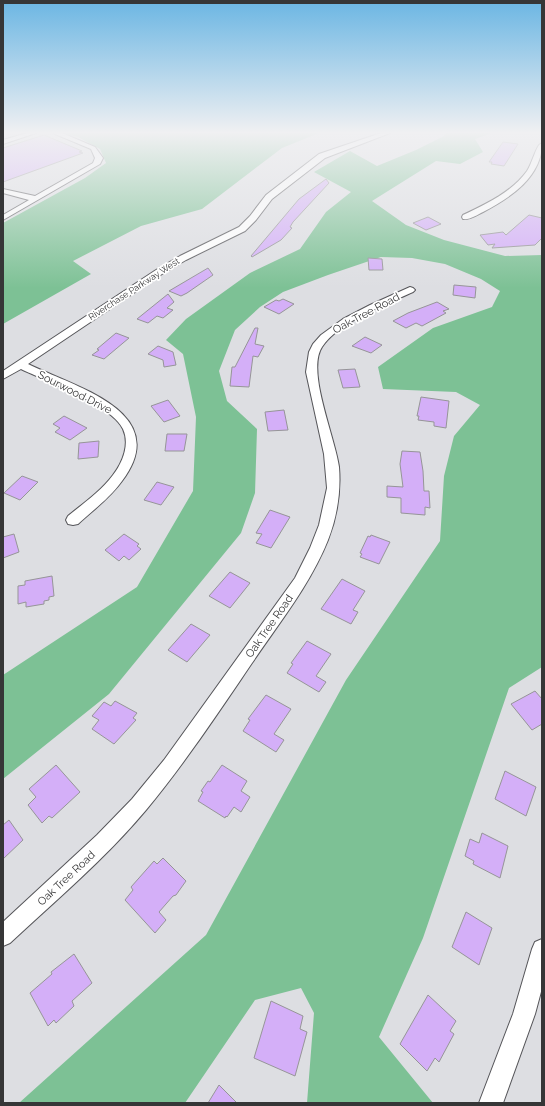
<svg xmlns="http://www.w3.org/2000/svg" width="545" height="1106" viewBox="0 0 545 1106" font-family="Raleway,sans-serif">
<rect width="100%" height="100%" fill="#dddee2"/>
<g fill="#7dc195">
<path d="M62,133H319L282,148L202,209L141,226L73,261L91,274L3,324V223L85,178L106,163L100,149L78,137Z"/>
<path d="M446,133H492L475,139L483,152L460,164L436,161L372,201L406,225L444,240L505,256L542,255V667L509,688L423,938L379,1037L433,1103H307L314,1013L301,988L255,1000L185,1103H19L206,935L346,680L440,541L444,476L454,436L480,405L456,392L383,389L378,367L433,328L492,307L500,291L481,279L445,264L412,258L381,257L328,275L283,292L260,307L235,330L219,371L227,401L257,429L255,493L241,533L109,694L3,779V675L137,587L193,491L196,417L183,354L166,340L186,319L250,273L300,249L326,212L351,192L314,172L350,151L377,166L416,150L444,136Z"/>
</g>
<g fill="#d4aff8" stroke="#969598">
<path d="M44,135L82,151L79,152L83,153L3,182V148Z"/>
<path d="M503,142L518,144L504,166L491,164L492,162H489Z"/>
<path d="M326,179L329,183L293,222L290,227L292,228L281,240L252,257L251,256L299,199Z"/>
<path d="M529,215L542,218V238L535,245L492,248L495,244L488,245L480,235L503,232L506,235Z"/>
<path d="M428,217L441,224L426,230L413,223Z"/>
<path d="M368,258L382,259L383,270H369Z"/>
<path d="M208,268L213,275L187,293L181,296L169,291Z"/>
<path d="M454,285L476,287L475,298L453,295Z"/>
<path d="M168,294L174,302L167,308L173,310L163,318L157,316L148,323L137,319Z"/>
<path d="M283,299L294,304L279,314L264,307L276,300L279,301Z"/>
<path d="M437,302L449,309L443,311L446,313L422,326L416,323L406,328L393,321L408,313Z"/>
<path d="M255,328H258L255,344L264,346L258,357L253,356L249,387L230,386L232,367H235Z"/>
<path d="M116,333L129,338L104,359L92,355L99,350L97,349Z"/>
<path d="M365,337L382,345L371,353L352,346Z"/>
<path d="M158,346L173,352L176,365L164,367L163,360L148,354Z"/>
<path d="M355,369L360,387L343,388L338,370Z"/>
<path d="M421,397L449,401L446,428L434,426V422L418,420L419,416H417Z"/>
<path d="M168,400L180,416L164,422L151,406Z"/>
<path d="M284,410L288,430L268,431L265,412Z"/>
<path d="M64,416L87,428L70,440L55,432L60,428L53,424Z"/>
<path d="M167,434H187L184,451H165Z"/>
<path d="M99,441L98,457L78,459L79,443Z"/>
<path d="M402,451L420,452L423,471L424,491H429L430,508L425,507V515L401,513V498L387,497V486L403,487L400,464Z"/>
<path d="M22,476L38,482L20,500L4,493Z"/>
<path d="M157,482L174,487L161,505L144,500Z"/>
<path d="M270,510L290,517L271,548L256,543L262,534L256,533Z"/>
<path d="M14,534L19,552L3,558V537Z"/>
<path d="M124,534L139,544L137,546L141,549L129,560L124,556L119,561L105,550Z"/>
<path d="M371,535L390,542L379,564L360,557L362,554L360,553L368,536L370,537Z"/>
<path d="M230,572L250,583L230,608L209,596Z"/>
<path d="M52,576L54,596L49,597V600L44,601V604L26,607V602L18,604V586L25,585V581Z"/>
<path d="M342,579L365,591L353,610L358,612L351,624L321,609Z"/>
<path d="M191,624L210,635L187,662L168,650Z"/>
<path d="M307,641L331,654L316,676L326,682L319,692L287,673L293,664L291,663Z"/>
<path d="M535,691L542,699V724L532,730L511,704Z"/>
<path d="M266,695L291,709L274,734L284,740L276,752L243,731L250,720L248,719Z"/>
<path d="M115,701L137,713L133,718L136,720L114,744L92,729L99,720L92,716L104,702L111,706Z"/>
<path d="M56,765L80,792L52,818L49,816L42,823L28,805L36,797L29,789Z"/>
<path d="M222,765L247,781L241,791L250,797L241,812L234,807L227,817L226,816L225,818L198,801L203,792L201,791L208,781L210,782Z"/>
<path d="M505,771L536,787L526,816L495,799Z"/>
<path d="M9,820L23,840L3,859V825Z"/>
<path d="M482,833L508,846L500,878L473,864L474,861L465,856L470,839L479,843Z"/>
<path d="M163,858L186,881L176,895L173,896L159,912L166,920L155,933L125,900L133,890L131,887L154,861L157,864Z"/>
<path d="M466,912L492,928L479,965L452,947Z"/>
<path d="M74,954L92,983L72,1001L74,1006L56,1023L54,1020L48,1026L30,993L52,974L51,972Z"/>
<path d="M428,995L456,1021L450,1031L454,1034L439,1062L435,1058L427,1071L400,1044Z"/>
<path d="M271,1001L303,1016L300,1029L307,1032L295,1076L254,1058Z"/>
<path d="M219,1085L237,1103H208Z"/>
</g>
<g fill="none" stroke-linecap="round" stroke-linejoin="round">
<defs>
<g id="minor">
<path d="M27,133H36L3,144V140Z"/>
<path d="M54,133H62L95,147L103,158L100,164L3,220V215L29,200L3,193V189L35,196L93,163L95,158L91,149L55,134Z"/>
<path d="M381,133H390L325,158L272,199L256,220L245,231L186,260L162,274L28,364C75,387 174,412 122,481C110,498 93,510 78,524L73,525L68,524L66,520L68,516C84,503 101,491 113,475C123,462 130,444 123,429C112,405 46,381 21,369L3,379V371L156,270L180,256L239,227L250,216L266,195L319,154Z"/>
<path d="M542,143C542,177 510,198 483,212C477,215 470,220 463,219L462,217L463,215C486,204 512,192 527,171C532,163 534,153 539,145Z"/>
<path d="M410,287L413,288L415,290L413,292C387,304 338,322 322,347C306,371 335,437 339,467C341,492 337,517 328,540C310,585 279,623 252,663C218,713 185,763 146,810C105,859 56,900 10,943L3,946V922L97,835L132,799L164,760L295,578L310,548L319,525L327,488L324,454L306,372L309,352L313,344L321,335L343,319L370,305Z"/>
<path d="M542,939V988L535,1014L503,1103H479L513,1014L532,949L535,942Z"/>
</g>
</defs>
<use href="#minor" stroke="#555559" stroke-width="2"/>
<use href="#minor" fill="#fff" fill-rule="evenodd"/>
</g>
<linearGradient id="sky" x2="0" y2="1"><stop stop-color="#6bb6e3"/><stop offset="0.46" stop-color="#f0f0f2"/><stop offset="1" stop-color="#f0f0f2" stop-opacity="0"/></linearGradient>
<rect width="545" height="288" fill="url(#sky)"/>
<g text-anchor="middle" stroke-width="3.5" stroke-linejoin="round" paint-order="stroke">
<g font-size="9" fill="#363637" stroke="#fff">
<text transform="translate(134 289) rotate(-33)" y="3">Riverchase Parkway West</text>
</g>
<g font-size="11" fill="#363637" stroke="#fff">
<text transform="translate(366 313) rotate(-28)" y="4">Oak Tree Road</text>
<text transform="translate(75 392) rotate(27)" y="4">Sourwood Drive</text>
<text transform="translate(269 626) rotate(-55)" y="4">Oak Tree Road</text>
<text transform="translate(66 878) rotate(-43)" y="4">Oak Tree Road</text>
</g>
</g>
<rect width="545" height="1106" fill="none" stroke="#363637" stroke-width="8"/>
</svg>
